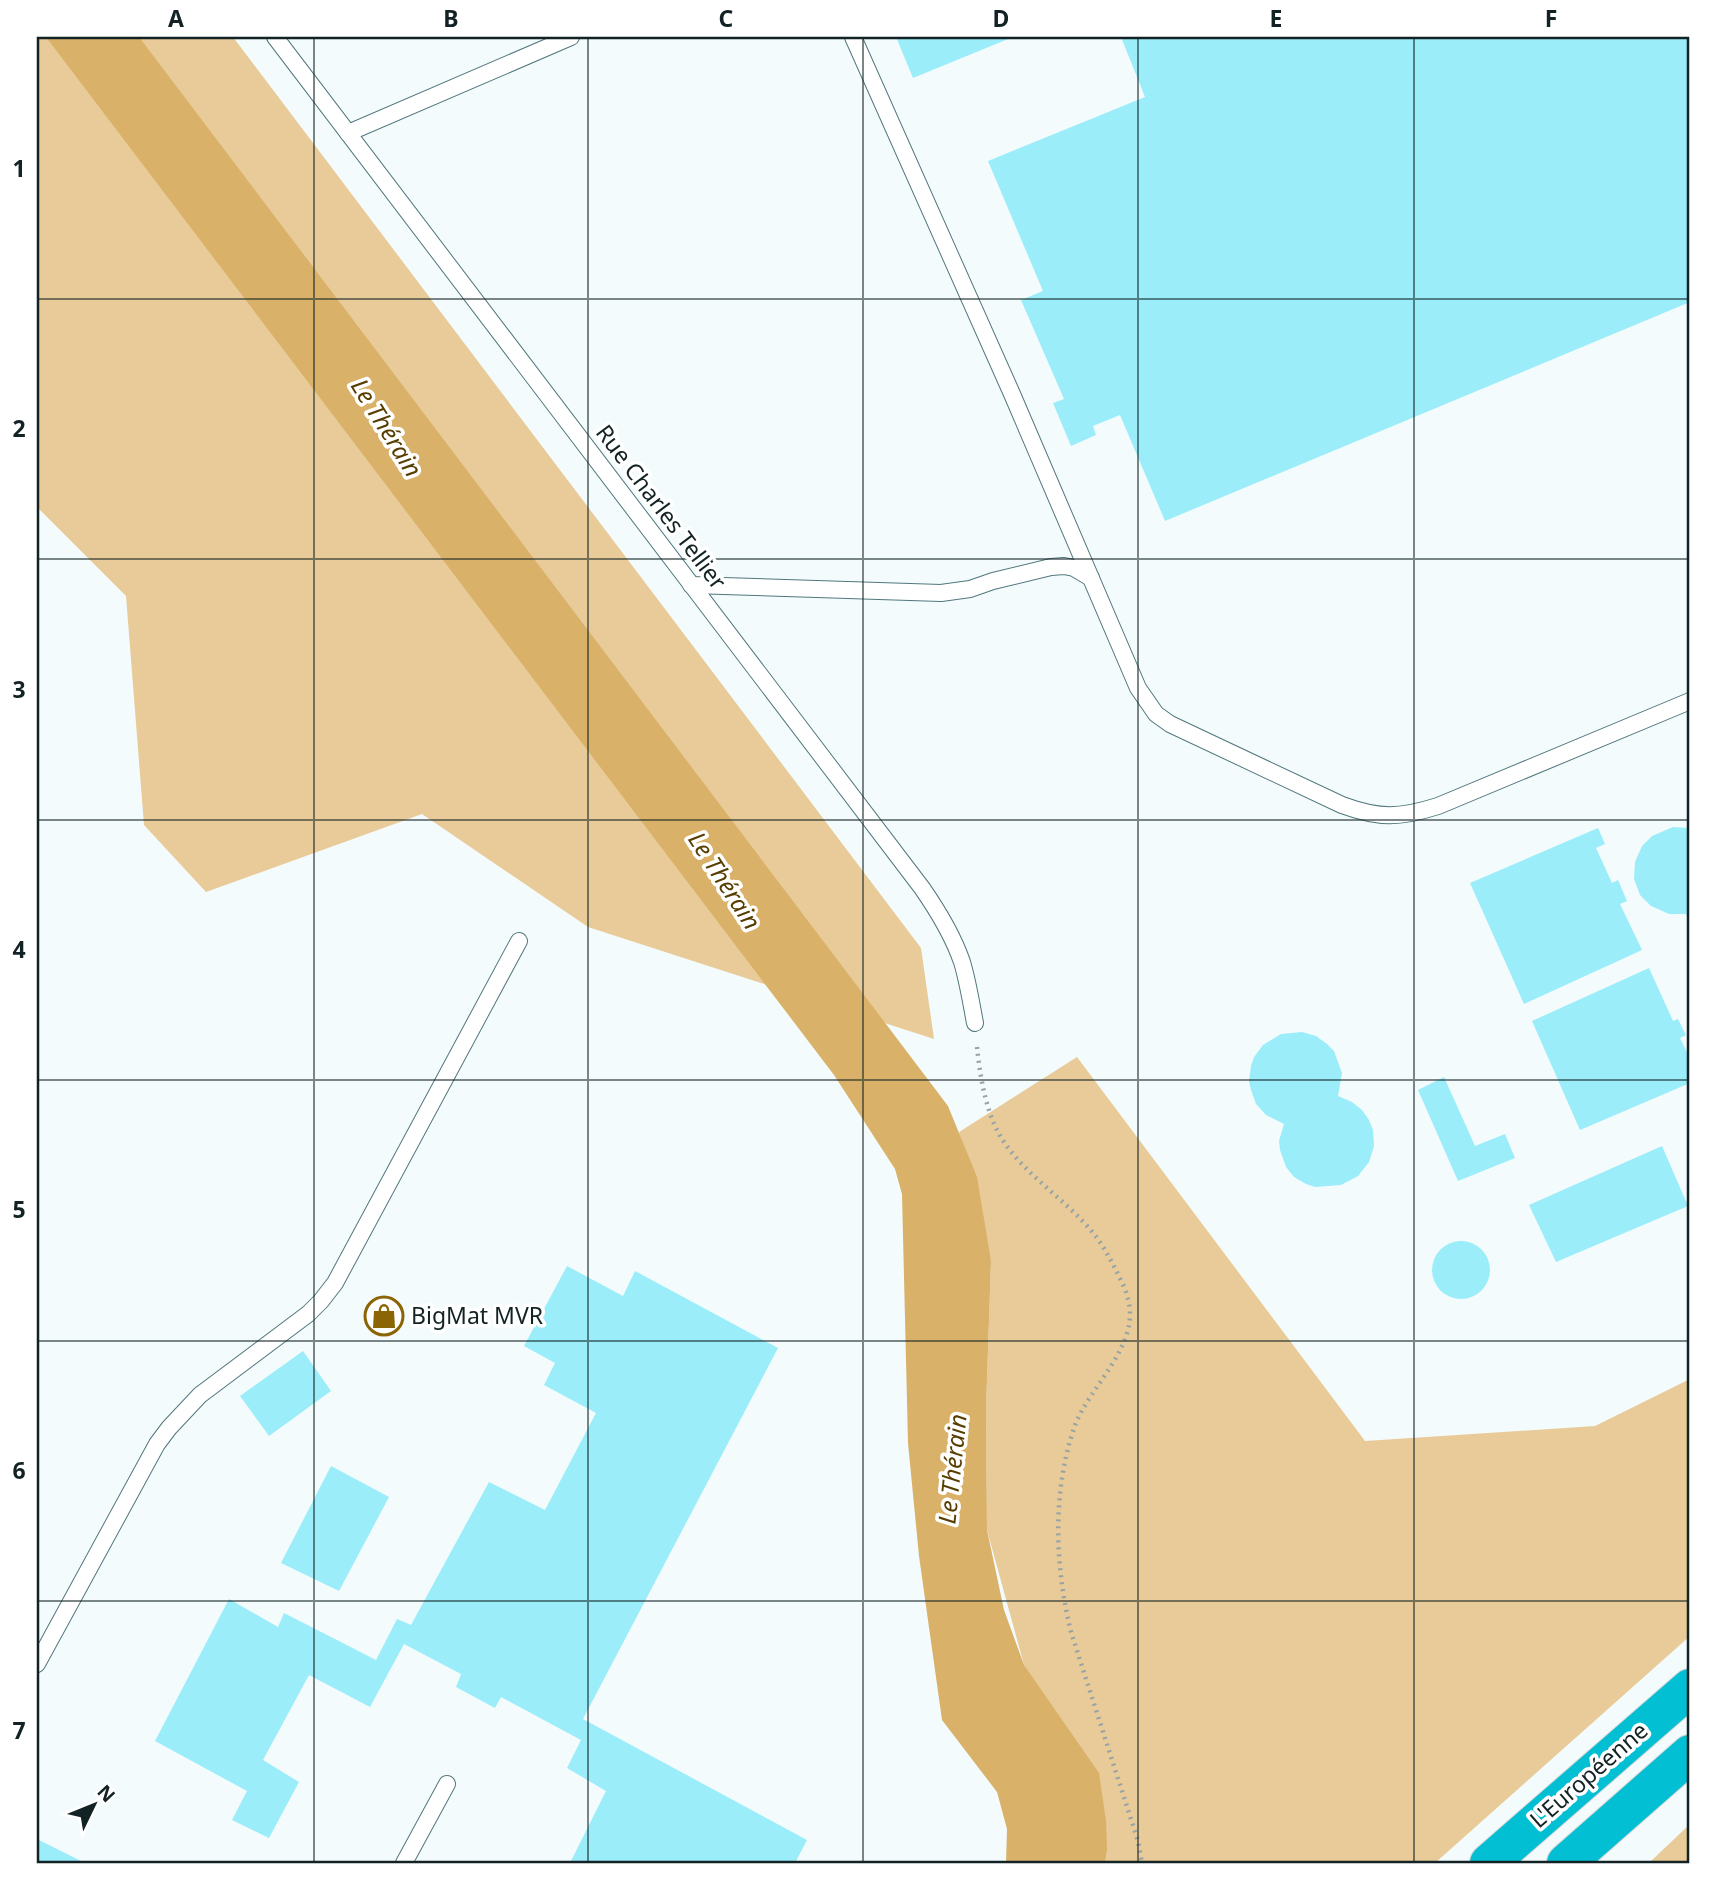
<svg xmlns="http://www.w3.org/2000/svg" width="1727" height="1900" viewBox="0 0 1727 1900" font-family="'Noto Sans',sans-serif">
<rect width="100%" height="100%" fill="#f3fbfd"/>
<g fill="#e8cb98">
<path d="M37,37H233L921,948L934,1039L588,927L422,814L206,892L144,825L126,596L37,507Z"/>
<path d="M1077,1057L1365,1441L1595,1426L1690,1379V1636L1435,1863H1105L1107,1851L1024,1665L987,1530L986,1409L991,1261L959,1132Z"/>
<path d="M1690,1824V1863H1649Z"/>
</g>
<path fill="#d9b168" d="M46,37H139L948,1106L977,1177L991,1261L986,1409L987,1530L1004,1610L1024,1665L1099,1773L1106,1821L1107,1851L1105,1863H1006L1007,1829L997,1792L942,1720L919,1556L908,1443L902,1194L895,1169L834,1075Z"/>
<g fill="#9bedfa">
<path d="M896,37H1013L913,78Z"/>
<path d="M1121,37H1690V302L1165,521L1120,415L1093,426L1096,435L1071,446L1053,403L1064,399L1021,300L1043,291L988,161L1145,97Z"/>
<path d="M1673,827L1690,828V924L1686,914H1669L1651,906L1640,895L1634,879L1635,862L1642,846L1652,836Z"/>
<path d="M1598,828L1605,844L1596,848L1612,883L1618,880L1627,901L1620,904L1642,950L1524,1004L1470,883Z"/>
<path d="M1649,968L1673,1021L1678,1019L1686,1035L1680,1038L1690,1058V1083L1580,1130L1532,1021Z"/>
<path d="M1302,1032L1316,1036L1327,1044L1334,1051L1342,1073L1338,1096L1352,1102L1362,1110L1369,1120L1373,1130L1374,1146L1369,1162L1358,1176L1341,1185L1315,1187L1306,1184L1294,1177L1286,1167L1280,1150L1279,1141L1284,1124L1266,1115L1256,1104L1251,1090L1249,1081L1251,1066L1254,1057L1263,1045L1281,1034Z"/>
<path d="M1444,1077L1475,1146L1505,1134L1515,1158L1458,1181L1418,1090Z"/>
<path d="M1662,1146L1688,1206L1556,1262L1529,1205Z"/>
<circle cx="1461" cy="1270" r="29"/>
<path d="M567,1266L623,1296L635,1271L778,1348L583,1719L807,1840L795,1863H570L606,1791L567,1768L581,1740L501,1697L495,1708L456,1687L461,1674L404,1644L370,1707L309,1675L263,1760L299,1782L269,1838L232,1820L247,1791L155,1741L229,1599L278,1627L284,1613L376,1660L397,1619L411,1625L489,1482L545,1510L596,1413L544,1385L555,1363L524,1346Z"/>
<path d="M303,1351L331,1391L269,1436L240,1396Z"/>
<path d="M331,1466L389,1497L339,1591L281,1563Z"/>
<path d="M37,1839L81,1861L80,1863H37Z"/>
</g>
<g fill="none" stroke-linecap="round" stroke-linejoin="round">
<defs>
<g id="lane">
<path d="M275,37L922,888C938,911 953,936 962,962C968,982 971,1002 975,1023"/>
<path d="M853,37L1012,394L1138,688L1156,714L1170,724L1342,805C1380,819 1400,818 1438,806L1690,701"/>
<path d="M348,133L571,37"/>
<path d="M691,585L941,593L970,589L993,581L1051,567L1064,566L1074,568L1091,578"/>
<path d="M37,1664L157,1444L169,1428L200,1395L308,1314L321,1301L335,1283L519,941"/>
<path d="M404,1863L447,1784"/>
</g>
<g id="highway">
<path d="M1489,1863L1690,1688"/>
<path d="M1566,1863L1690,1754"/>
</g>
</defs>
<use href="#lane" stroke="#51777d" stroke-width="18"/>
<use href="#highway" stroke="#d5d7d8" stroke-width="40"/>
<path stroke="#97a3a5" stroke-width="4.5" stroke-dasharray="2 5" stroke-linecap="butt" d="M977,1047C980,1075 985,1108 999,1134C1022,1174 1065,1198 1094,1234C1103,1245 1109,1257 1116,1270C1120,1279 1126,1289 1128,1299C1141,1346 1088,1387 1074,1428C1052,1494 1055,1566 1071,1632L1138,1841L1142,1863"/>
<use href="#lane" stroke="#fff" stroke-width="16"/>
<use href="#highway" stroke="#03bfd3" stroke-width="38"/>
</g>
<path fill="none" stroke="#132325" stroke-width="2" stroke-opacity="0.55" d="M314,37V1863M588,37V1863M863,37V1863M1138,37V1863M1414,37V1863M37,299H1690M37,559H1690M37,820H1690M37,1080H1690M37,1341H1690M37,1601H1690"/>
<defs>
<symbol id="shop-ring" viewBox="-11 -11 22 22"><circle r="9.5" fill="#fff" stroke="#8b6404" stroke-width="1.5"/><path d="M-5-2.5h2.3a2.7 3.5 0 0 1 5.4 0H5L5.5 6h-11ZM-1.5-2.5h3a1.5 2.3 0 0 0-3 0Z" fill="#8b6404"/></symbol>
</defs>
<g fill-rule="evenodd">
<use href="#shop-ring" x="362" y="1294" width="44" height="44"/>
</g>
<g text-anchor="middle" stroke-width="7" stroke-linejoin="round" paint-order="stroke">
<g font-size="23" fill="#132325" stroke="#fff">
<text transform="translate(661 507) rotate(53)" y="8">Rue Charles Tellier</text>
<text transform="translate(1589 1775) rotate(-41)" y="8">L'Européenne</text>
</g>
<g font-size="23" fill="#132325" stroke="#fff" text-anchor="start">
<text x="411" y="1324">BigMat MVR</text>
</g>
<g font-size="24" font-style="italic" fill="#573d00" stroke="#fff">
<text transform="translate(386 428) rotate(58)" y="8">Le Thérain</text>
<text transform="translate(724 881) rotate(57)" y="8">Le Thérain</text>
<text transform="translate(953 1469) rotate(-84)" y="8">Le Thérain</text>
</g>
</g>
<rect width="1727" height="1900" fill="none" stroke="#ffffff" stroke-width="77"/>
<g transform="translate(94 1805) rotate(47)" stroke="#ffffff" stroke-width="5" paint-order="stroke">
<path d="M0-5L12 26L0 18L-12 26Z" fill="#132325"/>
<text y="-10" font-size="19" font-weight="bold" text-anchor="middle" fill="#132325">N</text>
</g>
<rect x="38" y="38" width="1650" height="1824" fill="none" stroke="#132325" stroke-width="2.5"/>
<g font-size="23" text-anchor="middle" font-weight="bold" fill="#132325">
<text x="176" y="27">A</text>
<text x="451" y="27">B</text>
<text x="726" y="27">C</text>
<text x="1001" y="27">D</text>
<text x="1276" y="27">E</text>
<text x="1551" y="27">F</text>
<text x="19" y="177">1</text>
<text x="19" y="437">2</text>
<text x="19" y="698">3</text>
<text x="19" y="958">4</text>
<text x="19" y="1218">5</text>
<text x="19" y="1479">6</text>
<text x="19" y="1739">7</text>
</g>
</svg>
